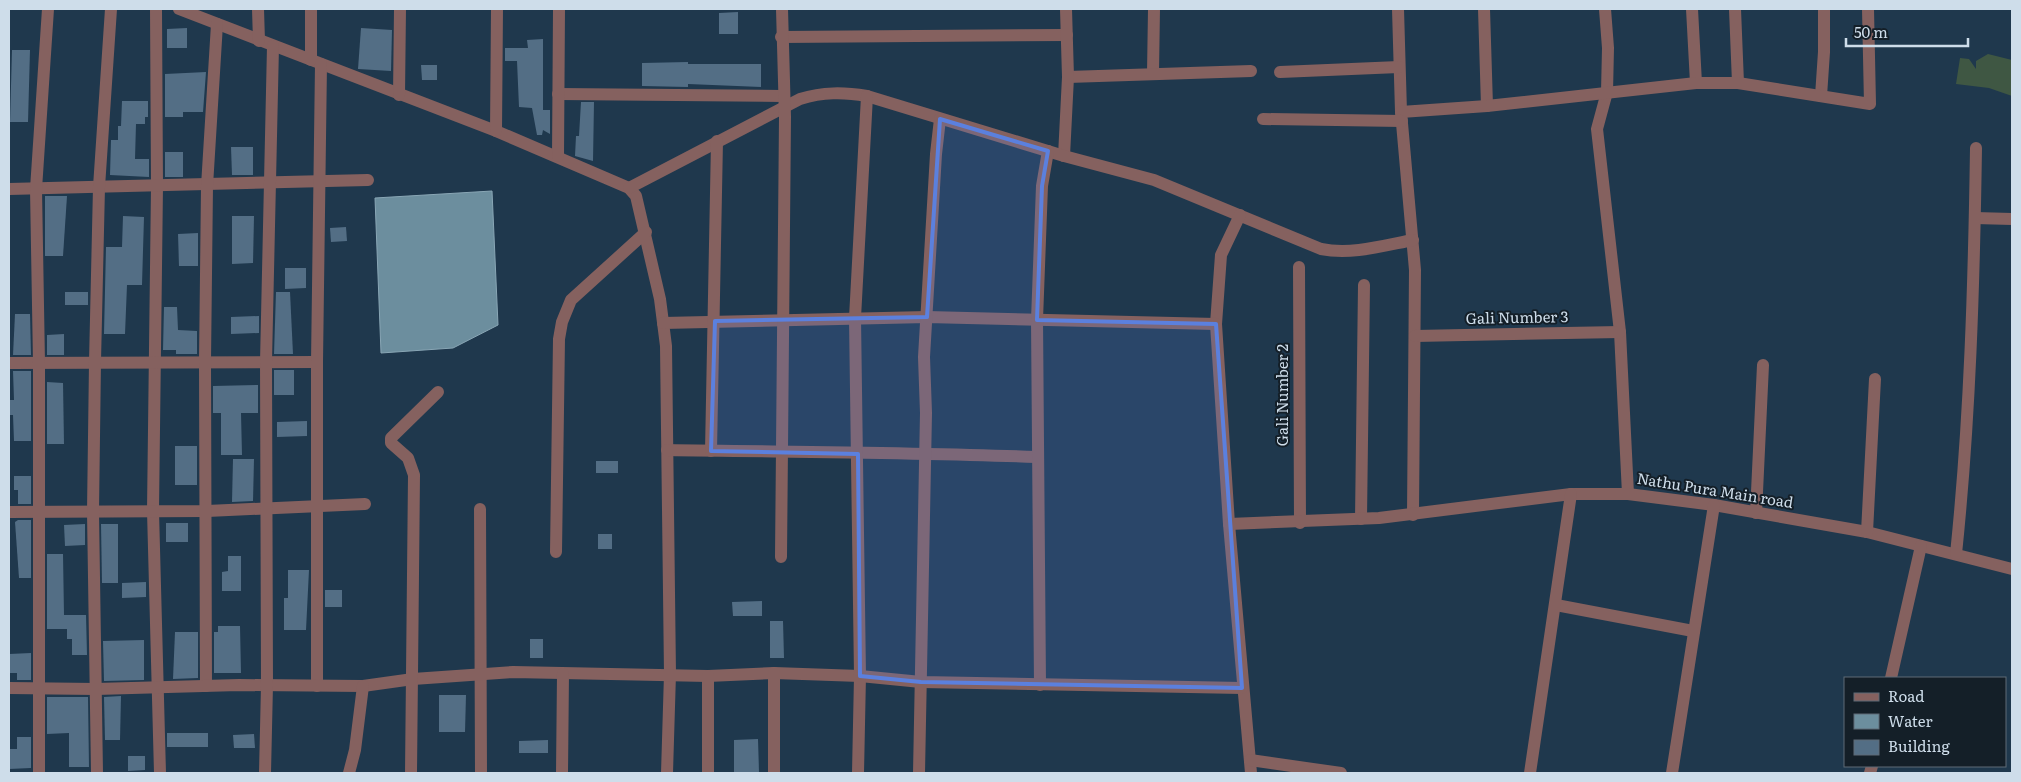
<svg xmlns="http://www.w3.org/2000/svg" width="2021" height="782" viewBox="0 0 2021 782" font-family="Literata,serif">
<rect width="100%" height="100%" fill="#1f384d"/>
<path fill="#3f5743" d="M1988,54L2012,60V96L1989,88L1956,84L1960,58L1969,59L1976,69V61Z"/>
<path fill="#6c8e9e" stroke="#89a6b5" d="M492,191L498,325L453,348L381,353L375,198Z"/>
<g fill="#536e85">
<path d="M738,12V34H719V13Z"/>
<path d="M187,28V48H167V29Z"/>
<path d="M361,28L392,30L391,71L358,69Z"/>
<path d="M543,39V110H550V134L543,130L542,135H537L532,108L519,107L517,61H505V48H528L527,40Z"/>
<path d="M12,50H30L28,122H10Z"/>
<path d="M688,62V64H761V87L688,84V87L642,86V63Z"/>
<path d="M421,65H437V80H422Z"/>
<path d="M206,72L203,112H183V117H165V74Z"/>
<path d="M122,101H148V117H145V124H136L135,159H149V177L110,175L111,140H118V126H121Z"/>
<path d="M581,102H594L593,161L575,156L576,136H579Z"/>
<path d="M231,147H253V175H232Z"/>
<rect x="165" y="152" width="18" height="25"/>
<path d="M45,196H67L63,256H45Z"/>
<path d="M123,216L144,217L142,285H127L125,334H104L106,247H122Z"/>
<path d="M232,216H254L253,263L232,264Z"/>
<path d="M346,227L347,241L331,242L330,228Z"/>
<path d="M198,233V266H179L178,234Z"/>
<path d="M285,268H306V288L285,289Z"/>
<rect x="65" y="292" width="23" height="13"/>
<path d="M276,292H290L293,354H274Z"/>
<path d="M164,307H177L178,330L197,331V354H176V350H163Z"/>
<path d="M15,314H30L31,355H13Z"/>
<path d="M259,316V333L231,334V317Z"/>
<path d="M64,334V355H47V335Z"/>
<rect x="274" y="370" width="20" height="25"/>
<path d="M13,371H31V441H14L13,415H9V400H14Z"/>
<path d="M47,382L63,383L64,444H47Z"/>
<path d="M258,385V413H241L242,455H221V413H213V386Z"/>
<path d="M307,421V436L277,437V422Z"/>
<rect x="175" y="446" width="22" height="39"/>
<path d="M233,459H254L253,501L232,502Z"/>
<rect x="596" y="461" width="22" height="12"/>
<path d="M14,476H31V504H18V490H14Z"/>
<path d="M18,520H31V578H19L15,522Z"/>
<rect x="166" y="523" width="22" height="19"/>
<path d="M85,524V545L65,546L64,525Z"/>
<path d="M101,524H118V583H102Z"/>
<rect x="598" y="534" width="14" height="15"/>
<path d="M47,554H63L64,615H86L87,655H72V639H67V629H47Z"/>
<path d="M228,556H241V591H222V572L228,571Z"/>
<path d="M288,570H309L306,630H284V598H288Z"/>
<path d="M146,582V597L122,598V583Z"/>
<rect x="325" y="590" width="17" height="17"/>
<path d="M762,601V616H733L732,602Z"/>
<path d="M770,621H783L784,658H770Z"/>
<path d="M218,626H240L241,673H214V632H218Z"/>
<path d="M175,632H198V678L173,679Z"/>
<rect x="530" y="639" width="13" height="19"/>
<path d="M144,640V680L104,681L103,641Z"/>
<path d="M31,653V680H17V673H9V654Z"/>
<path d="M439,695H466L465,732H439Z"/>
<path d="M121,696L120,740H105L104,697Z"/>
<path d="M47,697H88L89,767H69V733L47,734Z"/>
<rect x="167" y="733" width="41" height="14"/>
<path d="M254,734L255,748H234L233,735Z"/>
<path d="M17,737H31V768L9,769V749H17Z"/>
<path d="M758,739L759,772L734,773V740Z"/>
<path d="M548,740V753H519V741Z"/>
<path d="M128,756H145V770L128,771Z"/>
</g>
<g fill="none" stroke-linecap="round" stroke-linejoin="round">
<g stroke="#85615f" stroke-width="12">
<path d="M156,9L157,186L153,511L160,773"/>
<path d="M179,9L496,131L629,188L636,196L660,299L666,346L670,674L667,773"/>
<path d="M258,9L259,41"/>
<path d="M311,9V60"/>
<path d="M1398,9L1401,112L1415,270L1413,515"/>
<path d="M1484,9L1487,106"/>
<path d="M1605,9L1608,48L1607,92L1597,129L1620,332L1628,494"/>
<path d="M1692,9L1696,83"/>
<path d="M1735,9L1738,83"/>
<path d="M781,37L1067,35"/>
<path d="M1280,72L1399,67"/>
<path d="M1153,73L1154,9"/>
<path d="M1068,77L1251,71"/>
<path d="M558,94L783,96"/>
<path d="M399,95L400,9"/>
<path d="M1821,96L1824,52V9"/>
<path d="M1401,112L1487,106L1696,83H1738L1870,104L1868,9"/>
<path d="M1263,119L1402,121"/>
<path d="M496,131L497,9"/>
<path d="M558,156L559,9"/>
<path d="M1064,156L1068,77L1066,9"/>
<path d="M629,188L800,99C823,92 843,92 867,96L1064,156L1154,180L1321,249C1351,255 1382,246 1413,240"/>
<path d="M9,189L368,180"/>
<path d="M1240,215L1221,255L1216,324L1229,524L1251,773"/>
<path d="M1975,218L2012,219"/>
<path d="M1299,267L1300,523"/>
<path d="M663,323L927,317L1216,324"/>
<path d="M1415,336L1620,332"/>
<path d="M9,363L317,362"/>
<path d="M667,450C791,452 914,452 1037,457"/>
<path d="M711,451L717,141"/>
<path d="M480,509L481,773"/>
<path d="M9,512L207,511L365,504"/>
<path d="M1756,513L1763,365"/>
<path d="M1361,519L1364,285"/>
<path d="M1229,524L1379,518L1571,494H1628L1714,505L1867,532L2012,569"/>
<path d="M1867,532L1875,379"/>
<path d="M556,552L559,339L562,322L571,300L646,232"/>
<path d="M1956,554C1970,419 1974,284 1976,148"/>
<path d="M781,557L785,117L782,9"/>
<path d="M1556,605L1693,631"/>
<path d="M1891,678L1921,546"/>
<path d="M1040,685L1037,320L1042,186L1048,151"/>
<path d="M206,686L205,362L207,186L217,24"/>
<path d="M317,686V362L321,64"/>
<path d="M9,688L96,689L239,685L363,686L413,679L513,672L708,676L774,673L860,676L921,682L1242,688"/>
<path d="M1250,760L1341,773"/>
<path d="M39,773V363L36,189L48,9"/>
<path d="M97,773L93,512L95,362L99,187L111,9"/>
<path d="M265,773L267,685L266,362L273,46"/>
<path d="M349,773L355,750L363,686"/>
<path d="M411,773L414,475L408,458L391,443V438L438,392"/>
<path d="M562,773L563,674"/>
<path d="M708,773V676"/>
<path d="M774,773V673"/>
<path d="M858,773L860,676L855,318L867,96"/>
<path d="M919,773L926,413L924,357L936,154L940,119"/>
<path d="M1530,773L1571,494"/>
<path d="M1672,773L1714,505"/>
<path d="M1870,773L1872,766"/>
</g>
</g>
<path fill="#5b80de" fill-opacity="0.2" stroke="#5b80de" stroke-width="4" stroke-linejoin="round" d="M940,119L1048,151L1042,186L1037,320L1216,324L1242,688L921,682L860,676L858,454L711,451L715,321L927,317Z"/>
<g text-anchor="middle" stroke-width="4" stroke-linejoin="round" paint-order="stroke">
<g font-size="15" fill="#ceddea" stroke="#141f28">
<text transform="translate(1517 318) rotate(-1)" y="5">Gali Number 3</text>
<text transform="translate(1283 395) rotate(-90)" y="5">Gali Number 2</text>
<text transform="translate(1715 491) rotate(9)" y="5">Nathu Pura Main road</text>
</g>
</g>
<rect width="2021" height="782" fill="none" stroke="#ceddea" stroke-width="20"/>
<rect x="1844" y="677" width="162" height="90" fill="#141f28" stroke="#5e6b76"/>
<rect x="1854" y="693" width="25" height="8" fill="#85615f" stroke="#5e6b76"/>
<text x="1888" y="702" font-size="15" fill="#ceddea">Road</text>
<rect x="1854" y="714" width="25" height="15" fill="#6c8e9e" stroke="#5e6b76"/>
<text x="1888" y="727" font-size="15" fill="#ceddea">Water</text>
<rect x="1854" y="740" width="25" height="15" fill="#536e85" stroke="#5e6b76"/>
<text x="1888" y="752" font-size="15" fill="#ceddea">Building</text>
<path d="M1846 38v8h122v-8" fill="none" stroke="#ceddea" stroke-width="2.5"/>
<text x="1854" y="38" font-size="15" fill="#ceddea" stroke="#141f28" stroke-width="4" paint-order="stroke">50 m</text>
</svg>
